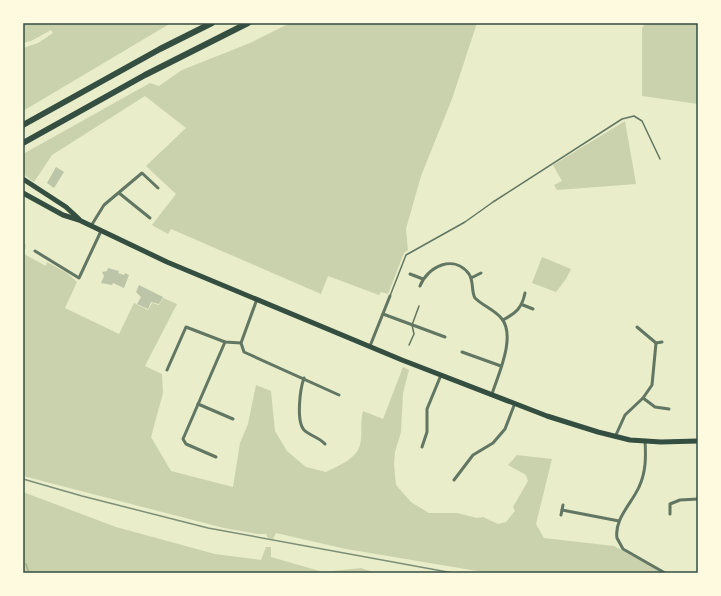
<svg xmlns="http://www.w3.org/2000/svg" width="721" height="596" viewBox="0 0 721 596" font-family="'PT Sans',sans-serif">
<rect width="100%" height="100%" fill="#e9edc9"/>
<g fill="#cad2ad">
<path d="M23,23H171L23,111V48L38,43L53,33L51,30L31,41L23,43Z"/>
<path d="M290,23H477L452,99L421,176L406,229L408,250L404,253L388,294L381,292L379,295L328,276L321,294L171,229L168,234L152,225L176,194L146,166L186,128L145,96L52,155L34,182L23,174V154L150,83L159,86L182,70L250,43Z"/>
<path d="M646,23H698V104L642,96V28Z"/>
<path d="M625,121L636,184L557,190L554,185L562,181L553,165Z"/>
<path d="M23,242L26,245L24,254L46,266L47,262L67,273L77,282L65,308L119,334L134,303L148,310L152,303L159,305L163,298L177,304L145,366L162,374L163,393L151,437L171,471L233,487L240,443L248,424L256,385L271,391L275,431L287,451L306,467L326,472C340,465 360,458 361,439C362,429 360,421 363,411L383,419L403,367L409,370L403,393L401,432L395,452L394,464L396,485L411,502L429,513H457L477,518L483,517L498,524L506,522L515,511L513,507L528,481L526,475L508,465L517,455L552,459L536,524L544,538L614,546L663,573H489L346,549L276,533L273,539L268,538L266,534H258L224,528L23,476Z"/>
<path d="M542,257L571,269L566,279L556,292L532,283Z"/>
<path d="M23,492L116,527L215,554L261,560L266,547H271V557L323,572L361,568L376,573H23Z"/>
</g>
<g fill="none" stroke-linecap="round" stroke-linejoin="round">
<path stroke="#a3b18a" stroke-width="1.5" d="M26,564L29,573"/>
</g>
<g fill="#bcc5a7">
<path d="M56,167L64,172L54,188L47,183Z"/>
<path d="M108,268L119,271L118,273L124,275L125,273L129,275L124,288L113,283L112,285L101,283L104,276L102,272L107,271Z"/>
<path d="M139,285L163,297L159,304L151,302L148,309L137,304L141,297L136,292Z"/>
</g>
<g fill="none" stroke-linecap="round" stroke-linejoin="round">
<g stroke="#617663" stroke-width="1.5">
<path d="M390,296L406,255L465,222L493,202L622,119L634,116L642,121L660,159"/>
<path d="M409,345L414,334L412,325L419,306"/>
</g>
<g stroke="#617663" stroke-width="3">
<path d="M119,193L150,218"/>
<path d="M91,226L104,205L142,173L158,188"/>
<path d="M35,251L79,278L101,231"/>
<path d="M410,274L423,279"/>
<path d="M471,278L481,273"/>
<path d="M420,286C428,266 454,254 469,274C474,281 471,291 475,298C483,306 495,310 502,319C516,337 498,375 492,394"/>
<path d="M523,305L533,309"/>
<path d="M383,314L445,337"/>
<path d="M503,320C516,313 522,308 525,293"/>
<path d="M637,327L656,343L662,342"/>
<path d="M241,343L244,352L339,395"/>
<path d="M370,346L390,296"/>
<path d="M462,352L501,366"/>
<path d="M167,370L186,327L225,342L241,343L257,299"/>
<path d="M304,378C300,389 296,421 304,430C310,436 319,437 325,444"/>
<path d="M643,398L655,407L669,409"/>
<path d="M198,404L233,419"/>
<path d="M615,437L625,415L643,398L652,385L656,343"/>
<path d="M645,441C646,457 646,472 639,487C632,503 614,519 617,538L623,549L665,573"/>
<path d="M422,447L427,432V409L441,375"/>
<path d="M216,457L186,444L183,439L225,342"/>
<path d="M454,480L473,455L493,443L505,429L515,403"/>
<path d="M562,510L619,521"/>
<path d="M670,514V504L680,500L698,499"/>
<path d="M561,515L563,505"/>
</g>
<g stroke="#344e41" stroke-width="5">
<path d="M23,179L66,207L79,219"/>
<path d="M23,193L63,215L79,220L167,262L402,360L547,416L598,432L630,440L661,442L698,441"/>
</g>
<g stroke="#344e41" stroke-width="6">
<path d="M23,125L160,49L212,23"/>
<path d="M23,143L145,75L248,23"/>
</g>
<path stroke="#7c8e77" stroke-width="1.5" d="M23,479L82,496L208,528L453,573"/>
</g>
<rect width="721" height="596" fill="none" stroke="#fefae0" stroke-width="48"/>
<rect x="24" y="24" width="673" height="548" fill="none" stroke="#344e41" stroke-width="1.5"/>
</svg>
